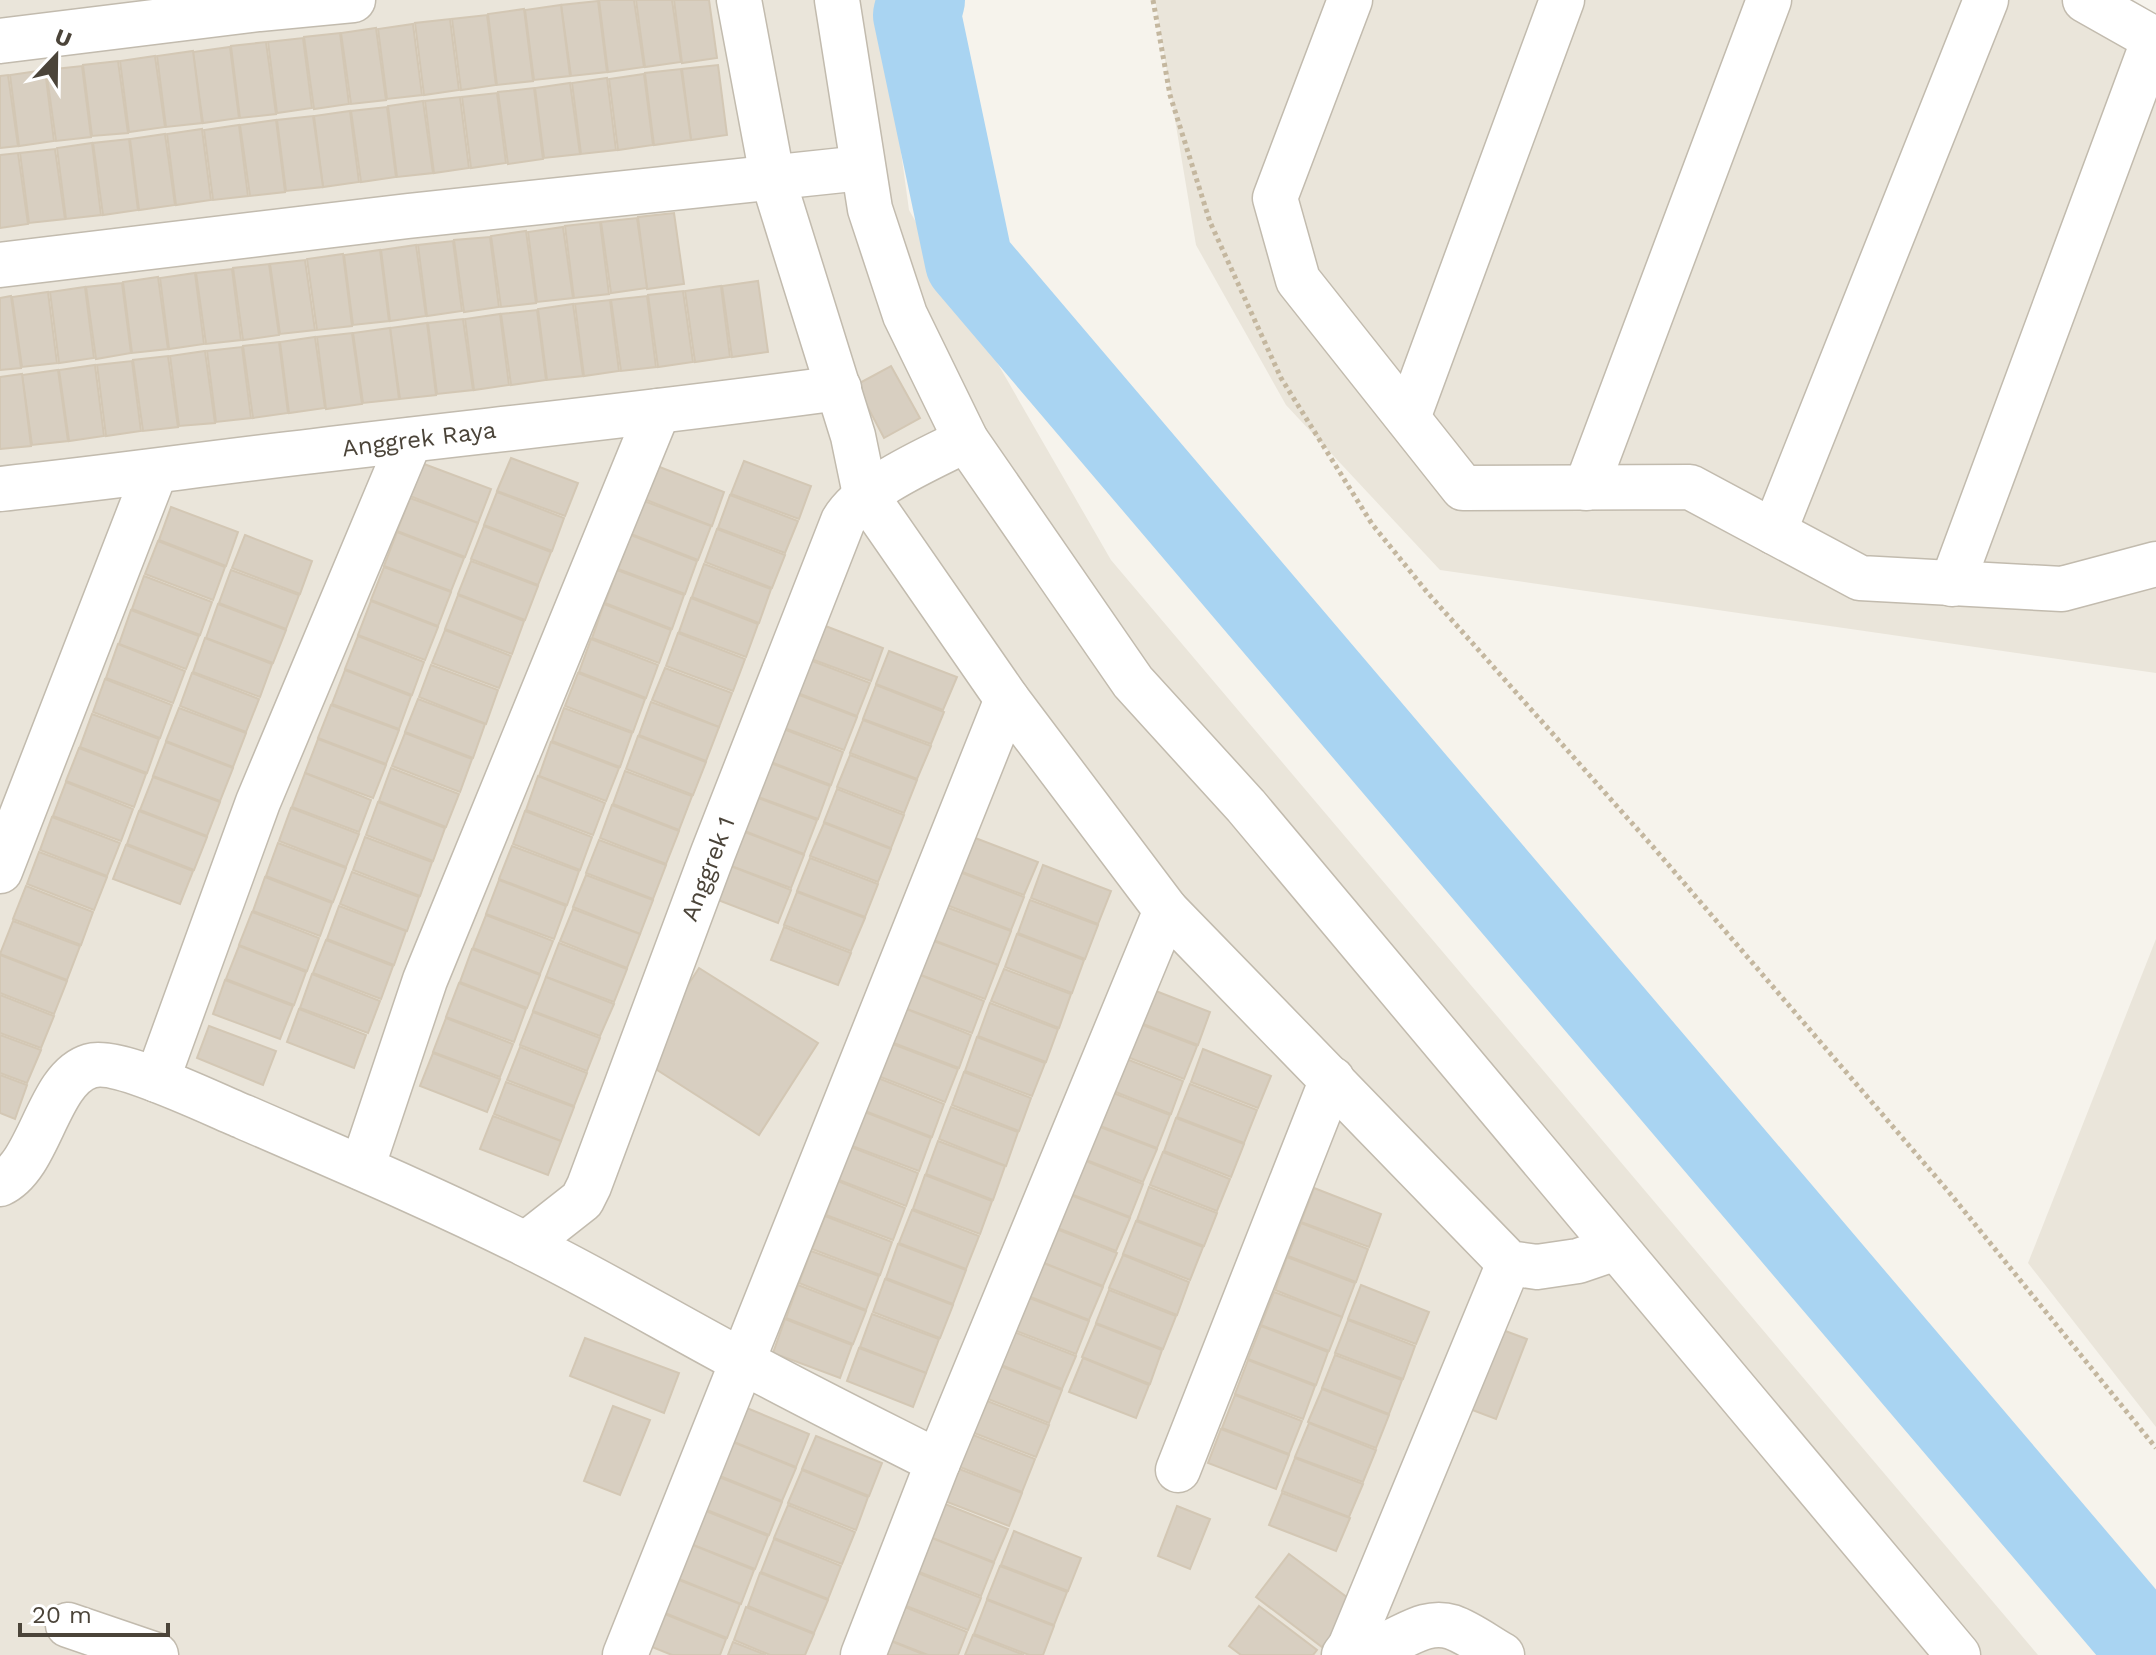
<svg xmlns="http://www.w3.org/2000/svg" width="2156" height="1655" viewBox="0 0 2156 1655" font-family="'Work Sans',sans-serif">
<rect width="100%" height="100%" fill="#f6f3ec"/>
<g fill="#eae5da">
<path d="M0,0H880L909,210L1111,560L2038,1655H0Z"/>
<path d="M1155,0H2132L2156,14V673L1440,570L1286,405L1196,245Z"/>
<path d="M2156,939V1427L2028,1263Z"/>
</g>
<g fill="none" stroke-linecap="round" stroke-linejoin="round">
<path stroke="#a9d4f2" stroke-width="88" d="M921,0L917,15L969,262L2154,1655"/>
</g>
<g fill="#d8cfc1" stroke="#d3c7b4" stroke-width="2">
<path d="M599,0H634L644,67L608,72Z"/>
<path d="M636,0H672L681,62L645,67Z"/>
<path d="M674,0H709L717,58L682,63Z"/>
<path d="M598,1L607,72L571,76L561,5Z"/>
<path d="M561,5L570,76L534,80L525,10Z"/>
<path d="M524,9L533,81L497,85L488,14Z"/>
<path d="M487,15L496,85L461,90L452,19Z"/>
<path d="M450,19L459,90L424,95L415,23Z"/>
<path d="M413,24L422,95L387,99L378,29Z"/>
<path d="M376,28L386,100L351,104L341,33Z"/>
<path d="M340,33L349,104L314,109L304,37Z"/>
<path d="M303,38L312,108L277,113L268,42Z"/>
<path d="M266,42L276,114L240,118L231,46Z"/>
<path d="M230,47L239,118L203,123L193,52Z"/>
<path d="M193,51L202,123L166,127L157,56Z"/>
<path d="M155,56L165,127L129,132L120,61Z"/>
<path d="M118,61L128,133L92,136L83,65Z"/>
<path d="M718,65L727,135L691,140L682,69Z"/>
<path d="M82,66L91,137L56,141L46,70Z"/>
<path d="M681,69L691,140L654,145L645,73Z"/>
<path d="M45,70L54,141L19,146L10,75Z"/>
<path d="M644,74L653,145L618,150L609,79Z"/>
<path d="M8,75L18,146L0,148V76Z"/>
<path d="M607,78L616,150L581,154L572,83Z"/>
<path d="M570,83L580,154L544,158L535,88Z"/>
<path d="M534,88L543,159L508,164L498,92Z"/>
<path d="M497,93L506,163L471,168L462,97Z"/>
<path d="M460,97L469,168L434,173L425,101Z"/>
<path d="M423,101L433,173L397,177L388,106Z"/>
<path d="M387,107L396,177L361,182L351,111Z"/>
<path d="M350,111L359,182L323,187L314,116Z"/>
<path d="M313,116L323,187L286,191L277,120Z"/>
<path d="M276,120L285,192L250,196L240,125Z"/>
<path d="M239,125L248,196L213,200L204,130Z"/>
<path d="M202,129L211,200L176,205L167,134Z"/>
<path d="M165,134L175,205L139,210L130,139Z"/>
<path d="M129,139L138,210L103,215L93,143Z"/>
<path d="M92,143L101,215L66,219L57,148Z"/>
<path d="M55,149L65,219L29,223L20,153Z"/>
<path d="M18,153L28,224L0,228V155Z"/>
<path d="M674,213L684,284L647,289L638,217Z"/>
<path d="M637,218L647,288L611,293L601,222Z"/>
<path d="M600,222L609,294L574,298L565,226Z"/>
<path d="M563,227L573,298L537,302L528,232Z"/>
<path d="M526,231L536,303L501,307L491,236Z"/>
<path d="M490,237L499,307L464,312L454,240Z"/>
<path d="M453,241L462,311L427,316L418,245Z"/>
<path d="M416,245L426,316L390,321L381,250Z"/>
<path d="M380,250L389,321L353,325L344,255Z"/>
<path d="M343,254L352,326L317,330L307,259Z"/>
<path d="M305,260L315,330L280,334L270,264Z"/>
<path d="M269,264L279,335L243,340L233,268Z"/>
<path d="M232,269L241,340L206,344L196,273Z"/>
<path d="M195,273L204,344L169,349L160,278Z"/>
<path d="M158,277L168,349L132,353L123,282Z"/>
<path d="M758,281L768,352L732,357L722,286Z"/>
<path d="M122,283L131,353L96,359L86,287Z"/>
<path d="M721,286L730,357L695,362L685,291Z"/>
<path d="M85,287L94,358L59,363L50,292Z"/>
<path d="M683,291L693,362L658,367L648,295Z"/>
<path d="M48,292L57,363L22,367L12,297Z"/>
<path d="M11,296L21,368L0,370V298Z"/>
<path d="M647,296L656,367L621,371L611,300Z"/>
<path d="M610,300L619,371L584,376L575,304Z"/>
<path d="M573,304L583,376L547,380L538,309Z"/>
<path d="M537,310L546,380L511,385L501,314Z"/>
<path d="M500,314L509,385L474,390L465,319Z"/>
<path d="M463,319L473,390L437,394L428,323Z"/>
<path d="M427,323L436,395L400,399L390,328Z"/>
<path d="M390,328L399,399L363,403L353,333Z"/>
<path d="M352,333L362,404L326,409L317,337Z"/>
<path d="M315,337L325,408L289,413L280,342Z"/>
<path d="M279,342L288,413L253,418L243,346Z"/>
<path d="M242,347L251,418L216,422L207,351Z"/>
<path d="M205,351L215,423L179,426L170,356Z"/>
<path d="M168,356L178,427L143,431L133,360Z"/>
<path d="M132,361L141,431L106,436L97,365Z"/>
<path d="M95,365L104,436L69,441L59,370Z"/>
<path d="M891,366L920,418L884,438L856,385Z"/>
<path d="M58,370L68,441L32,445L22,375Z"/>
<path d="M22,374L31,446L0,449V377Z"/>
<path d="M511,458L578,483L565,516L497,491Z"/>
<path d="M744,461L811,486L799,519L731,494Z"/>
<path d="M424,464L491,489L478,523L410,496Z"/>
<path d="M657,466L724,492L712,526L644,499Z"/>
<path d="M497,492L564,518L552,551L484,525Z"/>
<path d="M730,495L798,521L785,553L718,528Z"/>
<path d="M410,498L478,523L465,557L397,531Z"/>
<path d="M644,501L711,526L698,560L631,534Z"/>
<path d="M171,507L238,532L226,566L159,540Z"/>
<path d="M484,526L551,552L538,585L471,559Z"/>
<path d="M717,529L785,555L772,588L705,562Z"/>
<path d="M397,532L464,558L451,591L384,566Z"/>
<path d="M245,535L312,561L300,594L232,568Z"/>
<path d="M631,535L697,561L685,594L618,569Z"/>
<path d="M158,541L225,567L213,600L145,574Z"/>
<path d="M471,561L538,586L525,620L458,594Z"/>
<path d="M704,564L771,589L759,623L692,597Z"/>
<path d="M384,567L451,592L438,626L371,600Z"/>
<path d="M231,570L299,595L286,629L219,603Z"/>
<path d="M617,570L684,595L672,629L605,603Z"/>
<path d="M144,576L212,602L200,635L132,609Z"/>
<path d="M458,595L524,621L512,654L445,629Z"/>
<path d="M691,598L758,624L746,657L679,632Z"/>
<path d="M371,601L438,627L425,660L358,635Z"/>
<path d="M218,604L286,630L273,663L206,638Z"/>
<path d="M604,604L671,630L659,663L592,638Z"/>
<path d="M131,610L199,636L186,669L119,644Z"/>
<path d="M815,622L883,648L871,681L803,656Z"/>
<path d="M445,630L511,656L499,688L432,663Z"/>
<path d="M678,633L745,659L733,691L666,666Z"/>
<path d="M358,636L424,662L412,695L345,669Z"/>
<path d="M205,638L272,664L260,697L193,672Z"/>
<path d="M591,639L658,665L646,698L579,672Z"/>
<path d="M118,644L185,671L173,703L106,678Z"/>
<path d="M889,651L957,677L943,710L876,684Z"/>
<path d="M802,657L870,683L857,716L790,690Z"/>
<path d="M431,665L498,690L486,724L419,697Z"/>
<path d="M665,668L732,693L719,727L652,700Z"/>
<path d="M345,670L411,696L399,729L332,704Z"/>
<path d="M192,673L259,699L246,732L180,706Z"/>
<path d="M578,673L645,699L633,732L565,706Z"/>
<path d="M105,679L172,705L160,738L93,712Z"/>
<path d="M876,685L944,712L931,744L863,719Z"/>
<path d="M789,691L857,717L844,750L776,725Z"/>
<path d="M418,699L485,724L473,758L405,732Z"/>
<path d="M651,702L719,727L706,761L639,735Z"/>
<path d="M331,705L399,730L386,764L318,738Z"/>
<path d="M179,708L246,733L233,767L166,741Z"/>
<path d="M564,708L632,733L620,767L552,741Z"/>
<path d="M92,714L159,739L147,773L80,747Z"/>
<path d="M863,720L931,746L917,779L850,753Z"/>
<path d="M776,726L843,752L831,785L763,759Z"/>
<path d="M405,733L472,759L460,792L392,766Z"/>
<path d="M638,736L706,762L693,795L626,769Z"/>
<path d="M318,739L386,765L373,798L305,773Z"/>
<path d="M166,742L233,768L220,801L153,776Z"/>
<path d="M551,742L619,768L606,801L539,776Z"/>
<path d="M79,748L146,774L134,807L66,781Z"/>
<path d="M850,755L917,780L904,813L837,787Z"/>
<path d="M763,760L830,786L818,819L750,794Z"/>
<path d="M391,768L459,794L446,827L379,801Z"/>
<path d="M625,771L692,796L679,830L613,804Z"/>
<path d="M305,773L371,800L359,832L292,807Z"/>
<path d="M538,776L605,803L593,835L526,810Z"/>
<path d="M153,777L220,802L207,836L140,810Z"/>
<path d="M66,782L133,809L121,841L53,816Z"/>
<path d="M837,789L904,815L891,848L824,822Z"/>
<path d="M750,795L817,820L804,854L737,828Z"/>
<path d="M378,802L445,828L433,861L366,835Z"/>
<path d="M612,805L679,831L666,864L600,838Z"/>
<path d="M291,808L359,834L346,867L279,841Z"/>
<path d="M139,811L207,837L194,870L127,844Z"/>
<path d="M525,811L592,837L580,870L513,844Z"/>
<path d="M52,817L120,843L107,876L40,850Z"/>
<path d="M824,823L891,849L878,882L810,856Z"/>
<path d="M737,829L804,855L791,888L723,863Z"/>
<path d="M970,836L1038,862L1024,895L957,870Z"/>
<path d="M365,837L432,862L420,896L353,870Z"/>
<path d="M599,840L666,865L653,899L586,873Z"/>
<path d="M278,843L346,868L333,902L266,876Z"/>
<path d="M126,845L193,871L180,904L113,879Z"/>
<path d="M512,846L579,871L567,905L499,879Z"/>
<path d="M39,852L107,877L94,910L27,884Z"/>
<path d="M810,858L878,884L865,917L797,891Z"/>
<path d="M723,863L791,890L778,923L710,897Z"/>
<path d="M1043,865L1111,891L1098,924L1031,898Z"/>
<path d="M957,871L1024,897L1011,930L944,904Z"/>
<path d="M352,872L419,897L407,931L340,904Z"/>
<path d="M586,875L653,900L640,934L573,907Z"/>
<path d="M265,877L332,903L320,936L253,911Z"/>
<path d="M499,880L566,906L554,939L486,914Z"/>
<path d="M26,886L93,912L81,945L13,919Z"/>
<path d="M797,892L865,918L851,951L784,925Z"/>
<path d="M1030,900L1098,925L1085,959L1018,933Z"/>
<path d="M339,906L406,931L394,965L327,939Z"/>
<path d="M943,906L1011,931L998,965L931,939Z"/>
<path d="M573,909L640,934L627,968L560,941Z"/>
<path d="M252,912L319,938L307,971L239,945Z"/>
<path d="M486,915L553,941L540,974L473,948Z"/>
<path d="M13,921L80,946L67,980L0,954Z"/>
<path d="M784,927L851,953L838,985L771,960Z"/>
<path d="M1017,934L1084,960L1072,993L1005,967Z"/>
<path d="M326,940L393,966L381,999L313,973Z"/>
<path d="M931,940L998,965L985,999L918,974Z"/>
<path d="M559,943L627,969L614,1002L546,977Z"/>
<path d="M239,946L306,972L294,1005L226,979Z"/>
<path d="M472,949L540,975L527,1008L460,982Z"/>
<path d="M0,955L67,981L54,1014L0,993Z"/>
<path d="M699,968L818,1043L759,1135L640,1059Z"/>
<path d="M1004,969L1071,994L1059,1028L991,1001Z"/>
<path d="M312,974L380,1001L368,1033L300,1008Z"/>
<path d="M918,974L984,1001L972,1033L904,1008Z"/>
<path d="M546,977L614,1004L600,1036L533,1011Z"/>
<path d="M225,980L293,1006L280,1039L213,1014Z"/>
<path d="M459,983L526,1009L514,1042L446,1017Z"/>
<path d="M1143,986L1210,1012L1198,1045L1130,1019Z"/>
<path d="M0,995L54,1016L41,1048L0,1033Z"/>
<path d="M990,1003L1058,1029L1046,1062L978,1036Z"/>
<path d="M904,1008L971,1035L959,1068L891,1042Z"/>
<path d="M299,1009L366,1035L354,1068L287,1042Z"/>
<path d="M533,1012L600,1038L587,1071L520,1045Z"/>
<path d="M446,1018L513,1044L500,1077L433,1052Z"/>
<path d="M1130,1020L1197,1046L1184,1079L1117,1053Z"/>
<path d="M209,1026L276,1051L263,1085L197,1058Z"/>
<path d="M0,1035L41,1050L27,1083L0,1073Z"/>
<path d="M977,1037L1045,1063L1032,1096L965,1071Z"/>
<path d="M890,1043L958,1069L945,1102L878,1076Z"/>
<path d="M520,1047L587,1073L574,1106L507,1080Z"/>
<path d="M1203,1049L1271,1076L1258,1108L1191,1082Z"/>
<path d="M433,1053L500,1079L487,1112L420,1086Z"/>
<path d="M1116,1055L1183,1081L1171,1114L1103,1087Z"/>
<path d="M964,1072L1031,1098L1019,1131L952,1105Z"/>
<path d="M0,1075L27,1085L15,1119L0,1113Z"/>
<path d="M878,1078L944,1104L932,1137L865,1111Z"/>
<path d="M506,1082L574,1107L561,1141L494,1114Z"/>
<path d="M1190,1084L1257,1110L1244,1143L1177,1117Z"/>
<path d="M1103,1089L1170,1115L1157,1148L1090,1122Z"/>
<path d="M951,1107L1018,1132L1006,1166L939,1139Z"/>
<path d="M865,1112L931,1138L919,1171L852,1146Z"/>
<path d="M493,1116L561,1141L548,1175L480,1149Z"/>
<path d="M1176,1118L1244,1144L1231,1177L1164,1151Z"/>
<path d="M1090,1123L1157,1149L1143,1182L1076,1156Z"/>
<path d="M938,1141L1005,1166L993,1200L926,1174Z"/>
<path d="M851,1147L918,1173L906,1206L839,1180Z"/>
<path d="M1163,1152L1230,1179L1217,1211L1150,1185Z"/>
<path d="M1076,1157L1143,1184L1130,1217L1063,1191Z"/>
<path d="M925,1175L992,1201L980,1234L913,1209Z"/>
<path d="M838,1181L905,1208L893,1240L826,1215Z"/>
<path d="M1149,1187L1217,1213L1204,1246L1137,1220Z"/>
<path d="M1314,1188L1381,1214L1369,1247L1301,1222Z"/>
<path d="M1063,1192L1130,1218L1116,1251L1050,1225Z"/>
<path d="M912,1210L979,1236L966,1269L899,1243Z"/>
<path d="M825,1216L892,1242L880,1275L812,1249Z"/>
<path d="M1136,1221L1203,1247L1190,1280L1123,1254Z"/>
<path d="M1301,1223L1368,1249L1356,1282L1288,1256Z"/>
<path d="M1049,1226L1117,1253L1103,1286L1036,1260Z"/>
<path d="M898,1244L966,1270L953,1304L886,1278Z"/>
<path d="M811,1251L879,1276L866,1310L799,1283Z"/>
<path d="M1123,1255L1189,1282L1177,1315L1109,1288Z"/>
<path d="M1287,1257L1355,1283L1342,1317L1275,1290Z"/>
<path d="M1036,1260L1103,1287L1089,1320L1023,1294Z"/>
<path d="M885,1279L953,1305L940,1338L873,1312Z"/>
<path d="M798,1285L866,1311L853,1344L786,1318Z"/>
<path d="M1361,1285L1429,1312L1416,1344L1348,1319Z"/>
<path d="M1109,1290L1176,1316L1163,1349L1096,1323Z"/>
<path d="M1274,1292L1342,1317L1329,1351L1261,1325Z"/>
<path d="M1022,1295L1089,1321L1076,1354L1009,1328Z"/>
<path d="M872,1314L939,1339L926,1373L860,1347Z"/>
<path d="M785,1319L852,1345L840,1378L773,1353Z"/>
<path d="M1348,1320L1415,1346L1403,1379L1335,1353Z"/>
<path d="M1096,1324L1162,1350L1150,1384L1082,1357Z"/>
<path d="M1489,1325L1527,1339L1496,1419L1459,1405Z"/>
<path d="M1261,1326L1328,1352L1316,1385L1248,1359Z"/>
<path d="M1009,1330L1076,1356L1062,1389L996,1363Z"/>
<path d="M585,1338L679,1373L664,1413L570,1376Z"/>
<path d="M859,1348L926,1373L913,1407L847,1381Z"/>
<path d="M1335,1355L1402,1380L1389,1414L1322,1388Z"/>
<path d="M1083,1358L1149,1385L1136,1418L1069,1392Z"/>
<path d="M1248,1360L1315,1386L1303,1419L1235,1394Z"/>
<path d="M995,1364L1062,1390L1049,1423L983,1397Z"/>
<path d="M1322,1389L1389,1415L1376,1448L1308,1422Z"/>
<path d="M1235,1395L1302,1421L1289,1454L1222,1428Z"/>
<path d="M982,1399L1049,1425L1036,1457L969,1431Z"/>
<path d="M613,1406L650,1420L620,1495L584,1481Z"/>
<path d="M742,1406L809,1434L796,1467L729,1440Z"/>
<path d="M1309,1423L1376,1450L1363,1482L1295,1457Z"/>
<path d="M1221,1429L1289,1455L1276,1489L1208,1463Z"/>
<path d="M968,1433L1035,1459L1022,1492L955,1465Z"/>
<path d="M816,1436L882,1463L869,1496L802,1469Z"/>
<path d="M728,1440L796,1468L782,1501L715,1474Z"/>
<path d="M1295,1458L1363,1484L1349,1517L1282,1491Z"/>
<path d="M954,1467L1022,1493L1009,1526L942,1500Z"/>
<path d="M802,1470L868,1497L856,1530L788,1503Z"/>
<path d="M714,1475L782,1502L769,1535L702,1508Z"/>
<path d="M1282,1493L1350,1518L1336,1551L1269,1525Z"/>
<path d="M940,1502L1008,1529L994,1562L927,1536Z"/>
<path d="M788,1505L855,1532L842,1564L774,1538Z"/>
<path d="M1177,1506L1210,1519L1190,1569L1158,1556Z"/>
<path d="M701,1509L768,1536L755,1569L688,1543Z"/>
<path d="M1014,1531L1081,1558L1068,1591L1001,1565Z"/>
<path d="M927,1536L994,1563L981,1596L914,1570Z"/>
<path d="M774,1539L841,1566L828,1599L761,1572Z"/>
<path d="M688,1543L754,1570L741,1604L674,1577Z"/>
<path d="M1289,1554L1356,1604L1322,1647L1256,1597Z"/>
<path d="M1000,1566L1067,1592L1054,1625L987,1599Z"/>
<path d="M913,1571L981,1598L968,1630L901,1604Z"/>
<path d="M760,1573L828,1600L814,1633L748,1606Z"/>
<path d="M674,1578L740,1604L727,1638L660,1611Z"/>
<path d="M987,1600L1054,1626L1043,1655H1029L974,1634Z"/>
<path d="M900,1605L967,1632L958,1655H928L887,1639Z"/>
<path d="M1259,1606L1317,1650L1313,1655H1241L1229,1646Z"/>
<path d="M746,1607L814,1634L805,1655H770L734,1640Z"/>
<path d="M660,1612L726,1639L720,1655H672L647,1645Z"/>
<path d="M973,1635L1024,1655H965Z"/>
<path d="M886,1639L925,1655H880Z"/>
<path d="M733,1642L766,1655H728Z"/>
</g>
<g fill="none" stroke-linecap="round" stroke-linejoin="round">
<defs>
<g id="minor">
<path d="M739,0L772,176L853,436L865,494L1007,699L1166,910"/>
<path d="M837,0L870,209L905,315L966,440L1133,682L1246,806L1958,1655"/>
<path d="M1350,0L1275,198L1298,280L1463,488L1690,487L1860,578L2062,589L2156,564"/>
<path d="M0,41L259,9L353,0"/>
<path d="M0,265L408,216L862,168"/>
<path d="M1408,418L1562,0"/>
<path d="M1586,488L1769,0"/>
<path d="M0,489C105,478 209,463 314,451C489,430 664,412 839,388"/>
<path d="M1774,532L1986,0"/>
<path d="M1952,584L2154,39L2085,0"/>
<path d="M0,871L155,472"/>
<path d="M157,1080L258,802L410,440"/>
<path d="M362,1168L425,980L658,411"/>
<path d="M0,1184C41,1165 47,1079 90,1066C118,1057 214,1105 244,1117C338,1158 433,1198 525,1244C598,1280 667,1321 738,1359C804,1395 871,1428 938,1462L1166,910L1509,1263L1537,1267L1578,1261L1616,1248"/>
<path d="M526,1244L582,1200L589,1186L713,853L843,521C864,486 929,459 966,440"/>
<path d="M1178,1470L1332,1079"/>
<path d="M68,1625L156,1655"/>
<path d="M1350,1647C1365,1646 1379,1647 1393,1641C1412,1632 1430,1620 1452,1627C1469,1633 1486,1646 1502,1655"/>
<path d="M625,1655L1007,699"/>
<path d="M863,1655L938,1462"/>
<path d="M1344,1655L1350,1647L1509,1263"/>
</g>
</defs>
<use href="#minor" stroke="#c2bbae" stroke-width="47"/>
<path stroke="#c4b79f" stroke-width="5" stroke-dasharray="4 4" stroke-linecap="butt" d="M1153,0L1170,95L1210,222L1281,378L1372,524L1427,592L1654,848L1948,1191L2156,1448"/>
<use href="#minor" stroke="#fff" stroke-width="44"/>
</g>
<g text-anchor="middle" stroke-width="7" stroke-linejoin="round" paint-order="stroke">
<g font-size="24" fill="#4b4439" stroke="#fff">
<text transform="translate(419 439) rotate(-7)" y="8">Anggrek Raya</text>
<text transform="translate(708 869) rotate(-69)" y="8">Anggrek 1</text>
</g>
</g>
<g transform="translate(56 56) rotate(22)" stroke="#ffffff" stroke-width="6" paint-order="stroke">
<path d="M0-6L14 30L0 20L-14 30Z" fill="#4b4439"/>
<text y="-12" font-size="22" font-weight="bold" text-anchor="middle" fill="#4b4439">U</text>
</g>
<path d="M20 1623v12h148v-12" fill="none" stroke="#4b4439" stroke-width="4"/>
<text x="32" y="1623" font-size="24" fill="#4b4439" stroke="#ffffff" stroke-width="6" paint-order="stroke">20 m</text>
</svg>
